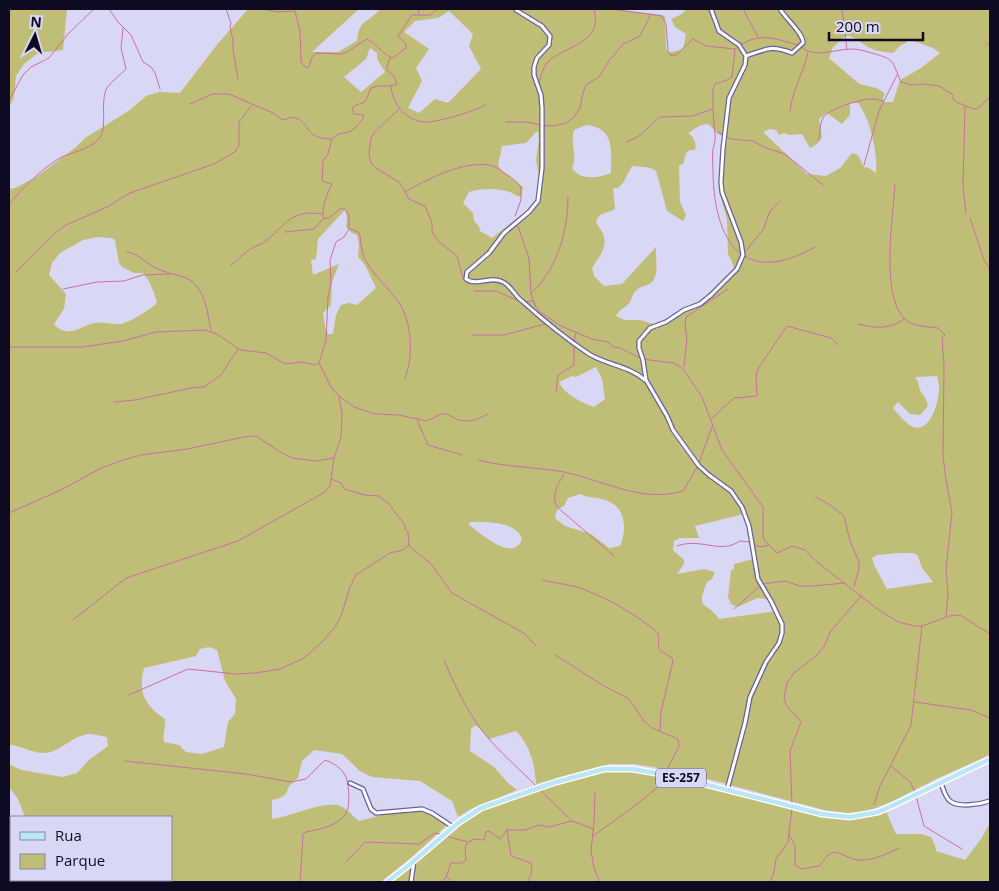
<svg xmlns="http://www.w3.org/2000/svg" width="999" height="891" viewBox="0 0 999 891" font-family="'Open Sans',sans-serif">
<rect width="100%" height="100%" fill="#d9d8f4"/>
<g fill="#c0bd77" fill-rule="evenodd">
<path d="M9,9H67L63,50L38,53L24,64L16,76L14,97L9,108Z"/>
<path d="M248,9H359L312,52H338L357,41C359,18 368,24 380,9H613L662,15L665,17L666,49L668,52H673L683,49L686,34L675,27L671,19L682,14L686,9H990V755L938,778L893,801L868,811L846,813L828,811L678,771L634,764H610L536,784C535,765 530,745 516,731L489,739L477,726H474L471,729L470,751L494,767L508,783L517,790L471,809L458,817L452,801L420,781L372,777L360,771L342,754L314,750L302,761L298,778L289,786L286,794L280,798L272,800V819C290,817 324,800 340,806C348,809 352,816 359,821L390,813L421,809L448,824L412,857L381,882H46L50,880H171V817H25L18,799L9,787V764L21,770L63,777L77,773L89,760L108,746L107,737C102,736 97,735 91,734C73,734 62,752 44,753C31,753 21,745 9,745V189L15,188L36,177L75,148L85,138L130,110L146,96L159,92L180,93L216,46ZM449,11L473,34L469,46L481,69L448,103L435,99L419,113L408,108L422,81L416,68L429,49L404,32L415,21L438,18ZM846,36C856,36 859,42 868,47C875,51 885,52 893,53L901,45L906,43L908,39L933,48L940,53L921,68L900,80L893,102H884L883,98L885,94C878,85 867,88 858,83L829,58L833,47ZM370,48L377,53V59L385,72L361,92L344,77L366,59ZM850,103H858C870,118 878,153 876,173L869,168L864,167L858,155L852,153L840,168L826,176L807,174L763,132L770,129L776,130L779,135L784,133L789,135L802,134L810,148L817,144L822,138L819,119L827,113L842,124L850,115ZM706,124L710,125L713,129L723,137L719,192L727,219L728,255L731,259L735,272L700,304L686,308L669,318L654,324L640,320H624L616,316C619,309 626,308 630,302C633,297 632,293 638,289C643,285 651,286 654,279C659,270 655,257 656,247L622,284L604,286L594,276L592,268C598,258 607,249 604,237C603,231 598,227 596,222C599,211 607,214 615,209L613,188H618L623,183L632,166C640,167 650,166 656,171L667,211L683,221L686,215L680,202L679,166L684,163C685,155 685,149 695,150C697,143 694,137 688,133L699,126ZM586,125C615,128 611,149 611,173C599,178 580,181 572,168C578,156 570,143 574,130ZM536,132H538L539,139L536,160L539,175L537,196L534,203L526,211L492,238L480,231L479,226L474,221L473,213L463,203L469,192C481,188 498,188 510,192C514,194 516,196 521,197L523,187L501,170L498,165L502,146L526,143ZM345,210L347,218L346,227L351,232L357,235L359,245L358,257L365,265L376,288L357,305L349,303L341,305L336,315L333,334H328L326,331L323,313L331,305L332,282L339,264L313,275L311,260L316,259L318,239ZM98,237L111,238L115,240L119,263L122,267L134,273H143C150,280 154,293 157,302C154,308 128,323 121,324C112,325 103,321 94,323C79,327 68,339 54,324L64,309L66,294L49,275L52,263L60,253L83,240ZM596,367L602,379L605,399L594,407C582,403 564,394 559,382L572,376L576,377ZM937,376C938,380 939,384 939,388C939,401 931,433 913,427C906,424 898,414 893,408L898,402L910,414L920,415L928,406C926,395 923,397 920,390C918,385 919,382 915,377ZM580,494C588,498 599,497 608,501C626,508 627,531 620,546L609,548L591,534L565,526L556,519L555,515L558,509L564,506L568,498ZM744,514L751,533L753,559L734,564V569L731,570L728,597L731,604L737,607L758,598L773,600L777,611L719,619C707,600 695,612 707,582L712,579L715,572L704,569L677,574L684,564V560L673,550L674,541L680,538H699L695,526ZM471,522C487,522 516,521 522,539C513,564 479,532 468,524ZM899,553H914L918,556L922,568L933,582L887,589L874,565L872,558L877,555ZM209,647L217,650L225,681L236,699L235,714L228,722L224,747L202,754L186,752L179,745L164,742C162,734 166,727 165,719C144,705 138,692 144,668L196,656L200,649Z"/>
<path d="M610,769H633L677,776L846,818L869,816L885,809L896,834H921L931,837L935,845L936,851L965,860L981,839L990,823V882H388L473,813L521,794Z"/>
</g>
<g fill="none" stroke-linecap="round" stroke-linejoin="round">
<g stroke="#ca6fa2" stroke-width="1">
<path d="M109,9L118,22L131,35L143,62L151,67L155,73L160,89"/>
<path d="M226,9L231,23L230,27L233,40V50L238,79"/>
<path d="M262,9L278,12L295,11L300,31L301,62L306,68L309,67L312,57L316,53L340,54L347,52L367,39C375,42 382,53 390,57"/>
<path d="M418,9L419,14"/>
<path d="M611,9L662,16L666,24L668,51L670,55H676L693,39L706,46L735,49C758,31 772,38 798,45"/>
<path d="M743,9L758,37"/>
<path d="M842,9L847,50"/>
<path d="M986,45L990,43"/>
<path d="M801,47C816,59 835,49 852,49C860,49 868,52 875,54C882,56 889,58 893,63L901,82L912,85L923,84L939,86L952,94L954,101L973,109L978,108L990,97"/>
<path d="M735,50L732,77L727,80L715,84L713,89C713,101 713,112 714,124C714,127 715,132 715,134C716,139 714,145 713,149C712,157 713,165 713,172C714,241 743,288 815,247"/>
<path d="M539,83C541,76 543,67 548,62C560,49 593,44 595,24C596,19 595,14 594,9"/>
<path d="M391,86C392,104 407,122 426,122C440,122 474,111 486,105"/>
<path d="M9,100L23,75L31,67L49,58L68,34L94,9"/>
<path d="M190,104L212,94H229L273,113L281,119L285,120L290,117L299,119C313,132 308,138 331,139"/>
<path d="M965,107L963,186L966,213"/>
<path d="M399,109L374,133L371,138L369,154L371,163L376,168L400,183L409,199L425,206L432,223V232L439,242L457,256L463,278"/>
<path d="M790,111C792,90 804,72 808,52"/>
<path d="M506,122H528L540,125L554,126L566,123L574,117L580,108L583,93L586,85L599,77L609,61L623,44L640,36L651,14"/>
<path d="M717,132L731,139L753,141L766,148L785,154L823,185"/>
<path d="M818,141C821,133 819,125 823,118C828,109 861,99 871,99C875,99 879,100 883,101"/>
<path d="M627,142L639,136L660,117L692,116L713,109"/>
<path d="M864,165L879,111L897,75"/>
<path d="M895,185C893,216 881,293 903,317C913,328 926,326 938,328L945,335L942,338L944,366L943,456L946,480L952,512L946,570L948,593L946,617"/>
<path d="M405,192C427,179 463,161 489,165C496,166 501,171 506,174C512,178 517,182 521,187V200L515,216"/>
<path d="M9,204C23,188 41,169 60,158C72,152 88,150 98,140C109,130 99,103 107,88C112,80 121,75 126,69L121,48L123,28"/>
<path d="M323,217C322,206 327,194 332,184L322,181L323,161L328,154L332,139L338,134L349,132L354,129L363,119L364,115L354,114L352,108L356,105L365,102L371,88C379,84 389,88 397,84L394,76L387,70V66L390,58H393L406,48V44L398,36L412,15H430L438,9"/>
<path d="M970,218L984,260L990,270"/>
<path d="M518,226L529,258L531,294L535,305L539,311L561,326L592,339L608,342L614,347L620,348L642,359L674,363L683,369L702,397L722,450L763,507V535L764,540L777,553L792,546L805,550L817,562L876,608L898,622L915,626H922L949,616L960,615L990,634"/>
<path d="M350,229L358,232L360,235C361,243 361,253 366,261C374,276 387,286 397,300C412,319 414,356 405,378"/>
<path d="M285,232L314,229L324,218H329L340,209H345L349,215V229L344,237L336,242L330,260L331,283L328,297L326,340L319,363L331,387L339,396L354,407L375,414L399,415L427,421L441,414H447L458,420L466,421L475,420L488,414"/>
<path d="M127,252C137,253 145,262 154,267C163,272 174,274 184,277C205,285 207,311 211,330"/>
<path d="M744,253L763,230L770,211L780,201"/>
<path d="M231,265C238,260 244,253 252,248C256,245 262,245 266,241C286,224 292,209 322,214"/>
<path d="M16,272L52,236L64,226L107,207L130,193L214,164L236,151L239,145V122L252,105"/>
<path d="M63,289L97,282L124,281L142,275L170,274"/>
<path d="M474,291H496L521,302"/>
<path d="M531,293C557,271 568,230 568,197"/>
<path d="M525,302L533,301"/>
<path d="M858,324C875,328 889,330 904,319"/>
<path d="M472,335H504L552,322"/>
<path d="M574,341L576,333"/>
<path d="M9,347H82L123,341L156,332L205,330L217,334L240,350L266,353L285,364L302,362L315,365L319,363"/>
<path d="M684,367L687,338L685,325L686,317L728,289"/>
<path d="M556,392L558,375L574,365V345"/>
<path d="M115,402L135,400L191,388L204,387L221,375L238,349"/>
<path d="M711,419L734,398L757,396L756,374L759,367L787,326L831,338L838,345"/>
<path d="M417,420L428,445L462,455"/>
<path d="M478,460C505,467 532,467 559,471C599,478 641,504 683,491L697,467"/>
<path d="M699,463L712,427"/>
<path d="M564,474C558,484 551,495 557,507L614,556"/>
<path d="M331,479L341,483L344,489L365,495L379,496L388,503L405,525V529L408,532L409,546L431,564L452,593L520,631L526,635L536,646"/>
<path d="M816,497L830,505L844,516L850,541L859,562V568L854,587"/>
<path d="M9,513L63,489L99,469L123,460L141,455L187,449L244,437L256,436L282,453L292,458L316,461L333,458"/>
<path d="M754,545L761,547L769,545"/>
<path d="M677,546C702,537 719,555 740,541L751,542"/>
<path d="M542,580C554,583 566,584 577,587C604,596 636,614 658,633C661,654 652,645 672,658L673,661L661,712L660,731"/>
<path d="M763,584L785,581L800,586H813L845,583"/>
<path d="M734,609L760,586"/>
<path d="M73,620L126,578L238,541L325,492L330,486L334,458L341,437L342,413L339,397"/>
<path d="M555,655L604,686L629,699L644,721L652,728L678,739L679,746L658,787L632,808L593,836"/>
<path d="M444,660C455,686 467,712 485,734C500,753 520,769 536,786"/>
<path d="M129,695L188,669L236,674L255,673L280,669L304,658L322,642L335,627L341,616L350,587L356,575L390,553L403,550L409,545"/>
<path d="M915,702L971,710L990,718"/>
<path d="M125,761L246,774L291,782L306,779L325,760C332,762 343,769 346,777C349,785 351,808 345,815C335,827 319,829 306,832L303,834L300,882"/>
<path d="M891,766L910,782L915,792"/>
<path d="M539,789L572,821"/>
<path d="M595,792L594,823L591,851L594,868L600,882"/>
<path d="M916,796L924,826L962,849"/>
<path d="M792,804L790,751L801,722L786,705L784,698L787,683L794,673L816,656L825,645L830,632L861,596"/>
<path d="M874,805L880,786L911,725L922,626"/>
<path d="M507,830H525L538,825L550,827L571,821L578,823L593,829"/>
<path d="M507,831L511,856L531,863L532,871L528,882"/>
<path d="M789,835L795,845V865L801,869L819,866L828,855L834,852C841,853 847,857 853,859C869,863 885,855 899,848"/>
<path d="M445,836L468,842L474,839L484,840L486,832L489,831L500,839L507,830"/>
<path d="M347,861L365,842L419,844L435,833L441,834"/>
<path d="M447,877L453,882"/>
<path d="M441,882L446,877L451,863H462L466,860L465,848L467,843"/>
<path d="M770,882L774,872L776,859L788,842L792,808"/>
</g>
<defs>
<g id="street">
<path d="M711,9L719,31L739,45L746,56L745,65L729,98L723,149L721,182L722,192L741,242L743,255L737,269L711,295L700,304L684,310L666,322L650,328L639,341V348L643,360L646,380L667,416L673,430L699,466L709,475L731,491L742,507L749,526L758,579L771,601L782,624V633L779,643L766,662L750,697L745,723L727,790"/>
<path d="M516,10L542,26L550,36L549,45L537,58L534,67V75L541,95L542,108V168L538,201L529,212L504,233L489,253L467,272L466,279C477,287 491,275 503,282C511,286 515,296 522,301C543,320 565,338 589,354C607,365 629,366 645,380"/>
<path d="M746,56C767,49 771,45 792,53L803,43C804,34 785,18 780,9"/>
<path d="M350,783L363,789L371,809L376,813L422,809L432,813L453,827"/>
<path d="M941,783C943,788 945,797 950,801C958,808 981,804 990,801"/>
<path d="M411,882L414,861"/>
</g>
<path id="primary" d="M387,882L409,865L458,823L481,808L556,782L604,769H632L673,776L822,814L850,817L878,812L896,804L990,759"/>
</defs>
<use href="#street" stroke="#67629f" stroke-width="5.5"/>
<use href="#primary" stroke="#fff" stroke-width="7"/>
<use href="#street" stroke="#fff" stroke-width="3"/>
<use href="#primary" stroke="#bbe6f8" stroke-width="4.5"/>
</g>
<g text-anchor="middle" stroke-width="4.5" stroke-linejoin="round" paint-order="stroke">
<rect fill="#d9d8f4" stroke="#4b4861" stroke-width="1" x="656" y="768.5" width="50" height="19" rx="4"/>
<g font-size="12" font-weight="bold" fill="#0e0a22">
<text x="681" y="782">ES-257</text>
</g>
</g>
<rect width="999" height="891" fill="none" stroke="#0e0a22" stroke-width="20"/>
<rect x="10" y="816" width="162" height="65" fill="#d9d8f4" stroke="#8886a0"/>
<rect x="20" y="832" width="25" height="8" fill="#bbe6f8" stroke="#8886a0"/>
<text x="55" y="841" font-size="15" fill="#0e0a22">Rua</text>
<rect x="20" y="854" width="25" height="15" fill="#c0bd77" stroke="#8886a0"/>
<text x="55" y="866" font-size="15" fill="#0e0a22">Parque</text>
<g transform="translate(35 35) rotate(5)" stroke="#d9d8f4" stroke-width="4" paint-order="stroke">
<path d="M0-4L9 19L0 12L-9 19Z" fill="#0e0a22"/>
<text y="-8" font-size="14" font-weight="bold" text-anchor="middle" fill="#0e0a22">N</text>
</g>
<path d="M829 32v8h94v-8" fill="none" stroke="#0e0a22" stroke-width="2.5"/>
<text x="836" y="32" font-size="15" fill="#0e0a22" stroke="#d9d8f4" stroke-width="4" paint-order="stroke">200 m</text>
</svg>
